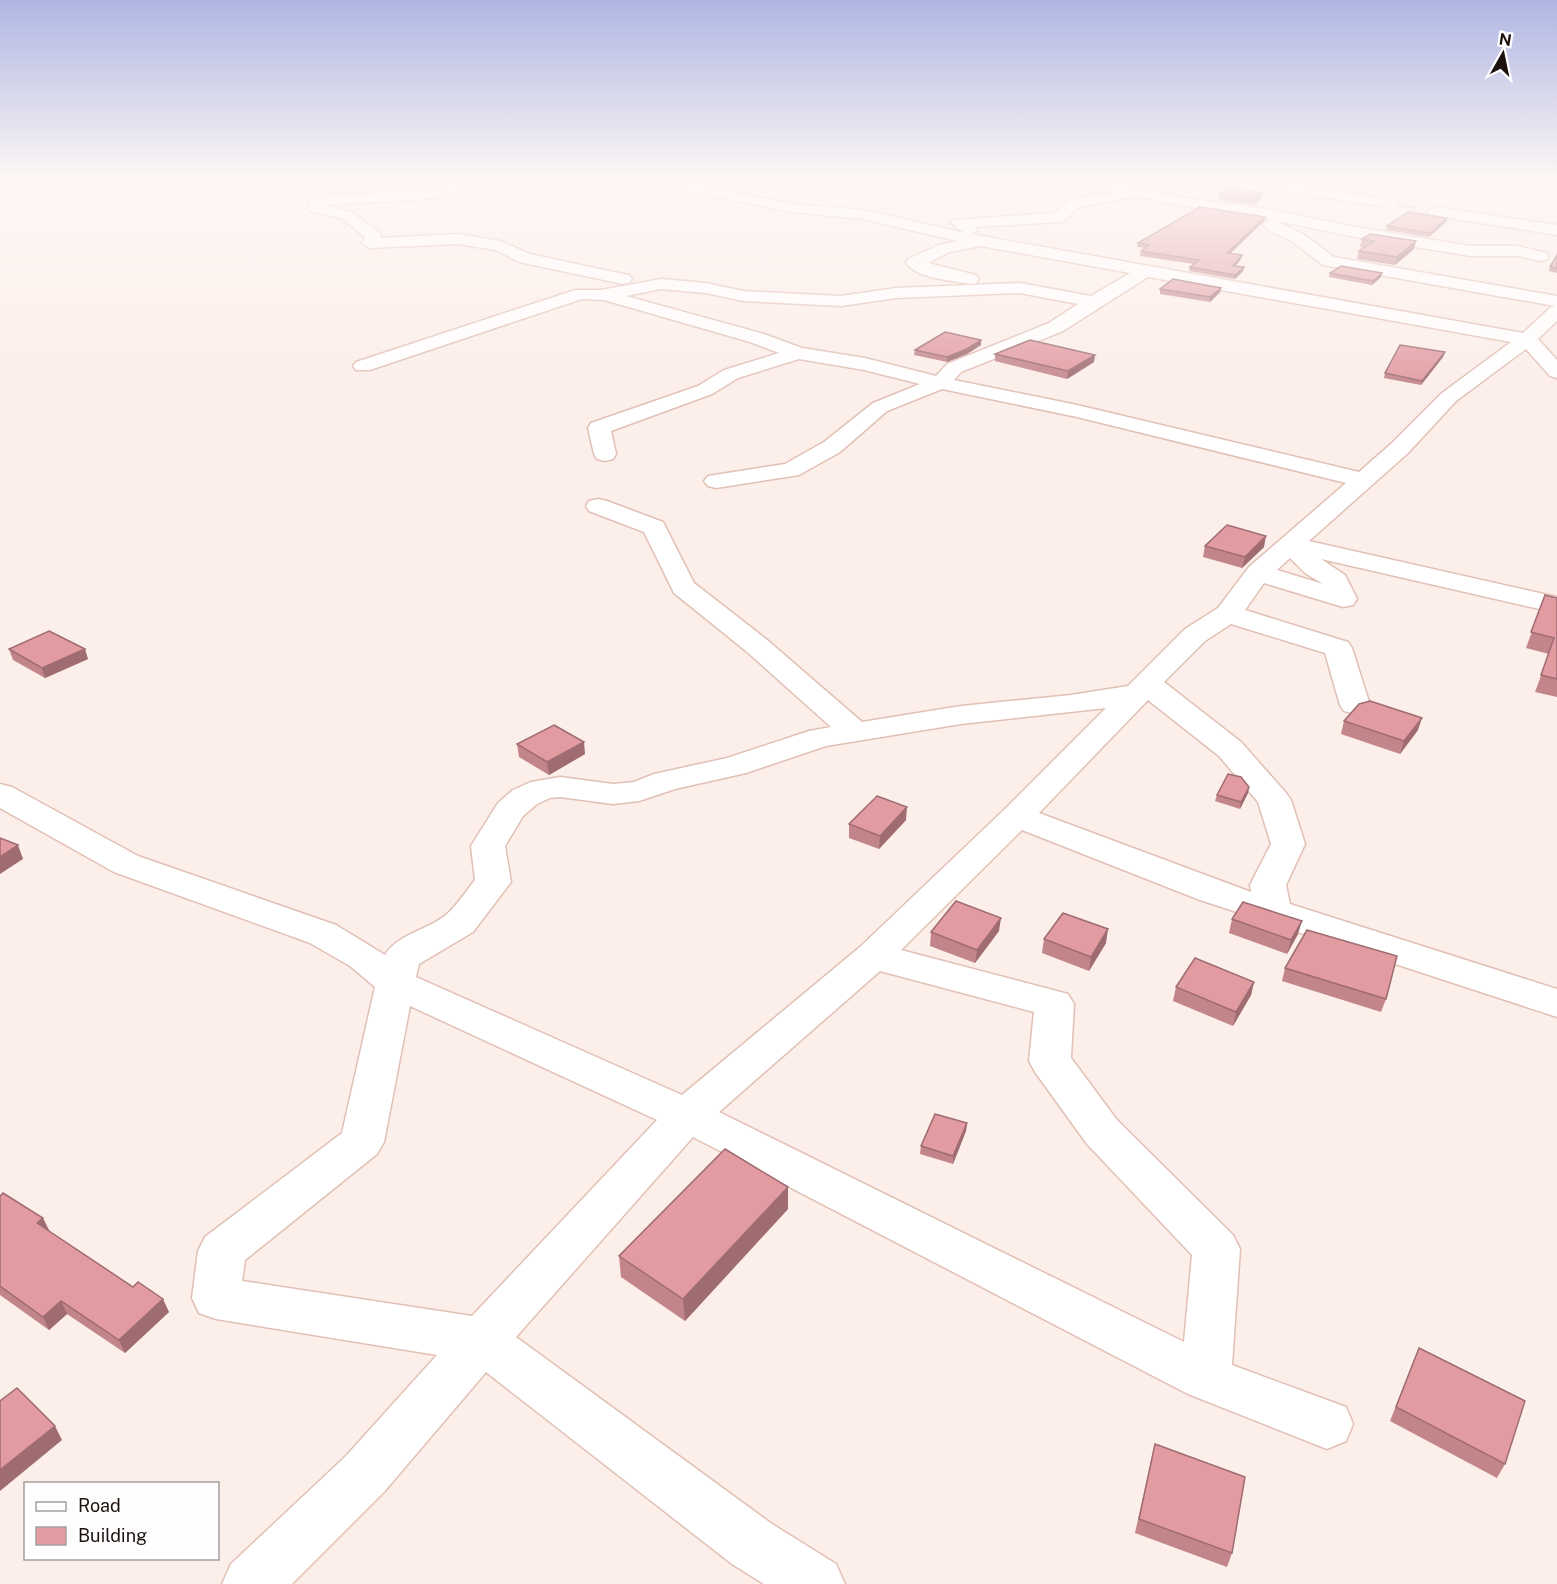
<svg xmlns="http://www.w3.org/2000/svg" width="1557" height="1584" viewBox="0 0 1557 1584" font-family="'Public Sans',sans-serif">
<rect width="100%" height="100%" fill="#fceee9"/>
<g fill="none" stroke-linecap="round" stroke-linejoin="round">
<defs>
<g id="minor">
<path d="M471,179H494L492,182L428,199L323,205L351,212L380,233L381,238L458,234L500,241L530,254L623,274L629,275L632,279L629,283L623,284L519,262L496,250L458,244L370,248L362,243L365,237L341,218L310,211L308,208L311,199L330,195L428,191Z"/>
<path d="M639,179H668L793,204L864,210L964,233L951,223L954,220L1056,213L1068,200L1117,192L1100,188L1098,185L1100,182L1105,181L1177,197L1268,209L1355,227L1471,246H1518L1547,253L1549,256L1547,259L1541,261L1518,256H1471L1355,237L1268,219L1177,205L1137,196L1078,207L1065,220L1060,222L975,227L978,230L971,234L1523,333L1551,307L1555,306L1323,265L1292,241L1270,231L1263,224L1271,219L1303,234L1334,257L1557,296V321L1538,339L1557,360V378L1550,376L1526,349L1456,401L1408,453L1309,541L1557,597V613L1321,559L1345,575L1357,599L1353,605L1343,607L1264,583L1245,610L1348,642L1352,648L1370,705L1366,711L1355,714L1344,711L1340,705L1325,653L1231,624L1205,641L1164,682L1241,742L1286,793L1291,800L1305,844L1286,885L1290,904L1557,989V1017L1200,900L1022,830L901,950L1068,994L1074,1004L1071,1058L1117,1120L1233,1235L1240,1249L1232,1365L1346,1407L1353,1424L1346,1441L1327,1449L1188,1394L693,1137L516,1337L772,1524L836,1564L845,1584H764L732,1564L486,1372L384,1492L292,1584H222L231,1564L346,1456L437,1355L216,1319L199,1313L192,1298L198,1251L205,1237L342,1133L375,987L350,966L310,943L114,872L0,808V784L12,787L138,856L336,925L385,955C398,933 430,930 448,913C458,904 466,891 475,880L471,846L498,803L513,790L531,782L560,777L613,784L634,782L654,774L727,758L809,731L831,727L746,651L674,593L644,532L589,511L586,506L589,501L598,499L607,501L663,522L694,583L766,639L862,722L961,706L1071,695L1128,686L1185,629L1218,608L1249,567L1346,483L1077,417L942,389L887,411L840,452L799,475L716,488L708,486L704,481L708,476L785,464L824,442L873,403L920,384L864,370L799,359L738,378L712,394L611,431L616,454L613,459L605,461L597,459L594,454L588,428L591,423L698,386L724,370L779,353L750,342L604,300L582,299L370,370H356L353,366L356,362L575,290H601L661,279L706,283L743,291L841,296L896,288L1020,283L1091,296L1130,273L981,246L949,252L928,263L976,275L979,279L976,283L970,284C951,280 918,279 906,263L908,259L939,245L958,241L863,219L793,212L646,183ZM1148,277L1511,342L1442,393L1392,443L1359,472L1077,405L954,380L961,372L1063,331ZM661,289L706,293L743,301L841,306L896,298L1020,293L1078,304L1049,323L947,364L936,376L865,358L802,348L764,334L626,296ZM1290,558L1305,573L1323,584L1277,570ZM1148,700L1219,756L1258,802L1271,844L1250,885L1251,892L1039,813ZM1106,708L1005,809L860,947L682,1095L416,977L419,964L473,932L511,882L505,846L523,816L537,804L550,798L560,797L613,804L639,801L675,789L746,773L826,746L961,724ZM880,971L1034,1012L1029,1061L1035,1072L1087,1144L1192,1255L1184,1342L719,1112ZM410,1006L657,1120L472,1316L242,1281L245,1260L377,1154L384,1142Z"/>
<path d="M1276,179H1292L1288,184L1379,198L1386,202L1379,206L1271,189L1269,186Z"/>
<path d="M1435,207L1557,225V235L1430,215L1427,212L1430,209Z"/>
</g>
</defs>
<use href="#minor" stroke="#e1c0b5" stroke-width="3"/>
<path stroke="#9f928d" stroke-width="1.5" stroke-dasharray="3 1.5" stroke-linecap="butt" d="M1397,205L1416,208"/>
<use href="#minor" fill="#fff" fill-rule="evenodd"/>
</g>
<g fill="#c2858a">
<path d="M1229,188L1261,199L1258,202L1257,205L1218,200L1219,194Z"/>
<path d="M1265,217L1264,221L1230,254L1242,255L1241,259L1235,266L1244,267L1243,271L1235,279L1189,271L1190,267L1194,264L1140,256L1141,251L1145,248L1137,247L1138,243Z"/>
<path d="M1446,222L1429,237L1386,230L1387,226Z"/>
<path d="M1362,239L1414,249L1395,265L1357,259L1359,251L1364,248L1360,247Z"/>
<path d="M1557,255V273L1549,271L1550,267Z"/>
<path d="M1330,273L1381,277L1372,285L1329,277Z"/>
<path d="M1221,288L1220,292L1210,302L1160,294V289Z"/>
<path d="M981,345L967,354L947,362L914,355L915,350Z"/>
<path d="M1445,352L1443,357L1421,385L1384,378L1385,373Z"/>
<path d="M995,354L1094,362L1067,379L995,361Z"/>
<path d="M1205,546L1264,547L1242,568L1203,557Z"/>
<path d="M1545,595L1557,598V697L1535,692L1549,654L1526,648Z"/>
<path d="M9,649L88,659L45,678L13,660Z"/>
<path d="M1344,721L1418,730L1400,754L1341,734Z"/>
<path d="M517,744L585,754L549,775L519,757Z"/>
<path d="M1249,787L1248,793L1240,809L1215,801L1217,795Z"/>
<path d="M906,820L879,849L849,838V824Z"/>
<path d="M1232,919L1298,934L1287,954L1229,933Z"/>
<path d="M999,931L975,963L930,946L931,932Z"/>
<path d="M1044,939L1106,943L1089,971L1042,953Z"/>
<path d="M1285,968L1386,999L1381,1012L1282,981Z"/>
<path d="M1254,982L1251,995L1233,1026L1173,1001L1176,987Z"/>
<path d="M967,1123L966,1131L953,1164L920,1154L921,1146Z"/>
<path d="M0,1196L50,1232L169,1312L125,1353L67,1314L49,1330L0,1295Z"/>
<path d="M788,1209L685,1321L621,1277L619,1256Z"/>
<path d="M1419,1348L1505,1464L1497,1478L1390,1421Z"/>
<path d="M1155,1444L1232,1553L1227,1567L1135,1533Z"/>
</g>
<g fill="#9e6c71">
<path d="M1262,193L1261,199L1258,202V198H1255Z"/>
<path d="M1265,217L1264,221L1226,257L1227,253Z"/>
<path d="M1447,218L1446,222L1429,237L1430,233Z"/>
<path d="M1416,241L1414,249L1395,265L1397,257Z"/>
<path d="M1242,255L1241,259L1232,270L1233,266Z"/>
<path d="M1244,267L1243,271L1235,279V275Z"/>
<path d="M1382,273L1381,277L1372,285L1373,281Z"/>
<path d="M1221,288L1220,292L1210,302V297Z"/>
<path d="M981,340V345L967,354L947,362V357Z"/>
<path d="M1445,352L1443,357L1421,385L1422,381Z"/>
<path d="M1095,355L1094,362L1067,379L1068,371Z"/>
<path d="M1266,536L1264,547L1242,568L1245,557Z"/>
<path d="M85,649L88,659L45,678L42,668Z"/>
<path d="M1422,718L1418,730L1400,754L1404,741Z"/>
<path d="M584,742L585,754L549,775L547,762Z"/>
<path d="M1249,787L1248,793L1240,809L1241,802Z"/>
<path d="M907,807L906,820L879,849L880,836Z"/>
<path d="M18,845L23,859L0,874V857Z"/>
<path d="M1001,918L999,931L975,963L977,950Z"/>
<path d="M1302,921L1298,934L1287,954L1291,940Z"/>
<path d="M1108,929L1106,943L1089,971L1091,957Z"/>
<path d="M1254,982L1251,995L1233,1026L1236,1012Z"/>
<path d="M967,1123L966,1131L953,1164V1156Z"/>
<path d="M788,1187V1209L685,1321L683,1299Z"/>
<path d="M43,1218L50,1232L37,1223Z"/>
<path d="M163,1299L169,1312L125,1353L119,1340Z"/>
<path d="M61,1301L67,1314L49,1330L43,1317Z"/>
<path d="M55,1426L62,1440L0,1491V1470Z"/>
</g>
<g fill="#e19ba1" stroke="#9e6c71" stroke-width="1.5">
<path d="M1229,188L1262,193L1255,198H1258L1219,194Z"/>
<path d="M1200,207L1265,217L1227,253L1242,255L1233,266L1244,267L1235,275L1190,267L1199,260L1141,251L1149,245L1138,243Z"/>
<path d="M1408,212L1447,218L1430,233L1387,226Z"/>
<path d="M1370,234L1416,241L1397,257L1359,251L1374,241L1362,239Z"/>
<path d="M1557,255V268L1550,267Z"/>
<path d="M1341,266L1382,273L1373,281L1330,273Z"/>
<path d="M1173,279L1221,288L1210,297L1160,289Z"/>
<path d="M945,332L981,340L967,349L947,357L915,350Z"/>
<path d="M1030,340L1095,355L1068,371L995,354Z"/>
<path d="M1400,345L1445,352L1422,381L1385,373Z"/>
<path d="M1227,525L1266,536L1245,557L1205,546Z"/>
<path d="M1545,595L1557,598V679L1541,675L1554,638L1531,632Z"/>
<path d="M49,631L85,649L42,668L9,649Z"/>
<path d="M1370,701L1422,718L1404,741L1344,721L1359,704Z"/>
<path d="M554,725L584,742L547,762L517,744Z"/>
<path d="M1228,774L1241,777L1249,787L1241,802L1217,795Z"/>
<path d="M877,796L907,807L880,836L849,824Z"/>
<path d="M0,838L18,845L0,857Z"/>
<path d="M956,901L1001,918L977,950L931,932Z"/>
<path d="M1243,902L1302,921L1291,940L1232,919Z"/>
<path d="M1063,913L1108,929L1091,957L1044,939Z"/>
<path d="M1307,930L1397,956L1386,999L1285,968Z"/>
<path d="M1195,958L1254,982L1236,1012L1176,987Z"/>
<path d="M935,1114L967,1123L953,1156L921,1146Z"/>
<path d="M725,1149L788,1187L683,1299L619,1256Z"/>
<path d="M3,1193L43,1218L37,1223L133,1287L138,1282L163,1299L119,1340L61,1301L43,1317L0,1286V1196Z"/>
<path d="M1419,1348L1525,1401L1505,1464L1396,1407Z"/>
<path d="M17,1388L55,1426L0,1470V1401Z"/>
<path d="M1155,1444L1245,1477L1232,1553L1139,1519Z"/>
</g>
<linearGradient id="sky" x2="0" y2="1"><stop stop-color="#afb6e2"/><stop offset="0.45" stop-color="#fef7f5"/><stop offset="1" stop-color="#fef7f5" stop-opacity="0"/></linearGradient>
<rect width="1557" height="401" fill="url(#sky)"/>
<rect x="24" y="1482" width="195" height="78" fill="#fefefe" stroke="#a49f9e" stroke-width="1.5"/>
<rect x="36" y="1502" width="30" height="9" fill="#ffffff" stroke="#a49f9e" stroke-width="1.5"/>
<text x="78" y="1512" font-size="18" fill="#1c110d">Road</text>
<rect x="36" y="1527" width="30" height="18" fill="#e19ba1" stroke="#a49f9e" stroke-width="1.5"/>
<text x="78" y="1542" font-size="18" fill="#1c110d">Building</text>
<g transform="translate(1503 54) rotate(9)" stroke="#fefefe" stroke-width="4.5" paint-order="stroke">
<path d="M0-4.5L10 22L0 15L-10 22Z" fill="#1c110d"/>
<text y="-9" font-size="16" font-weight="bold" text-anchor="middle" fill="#1c110d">N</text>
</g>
</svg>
